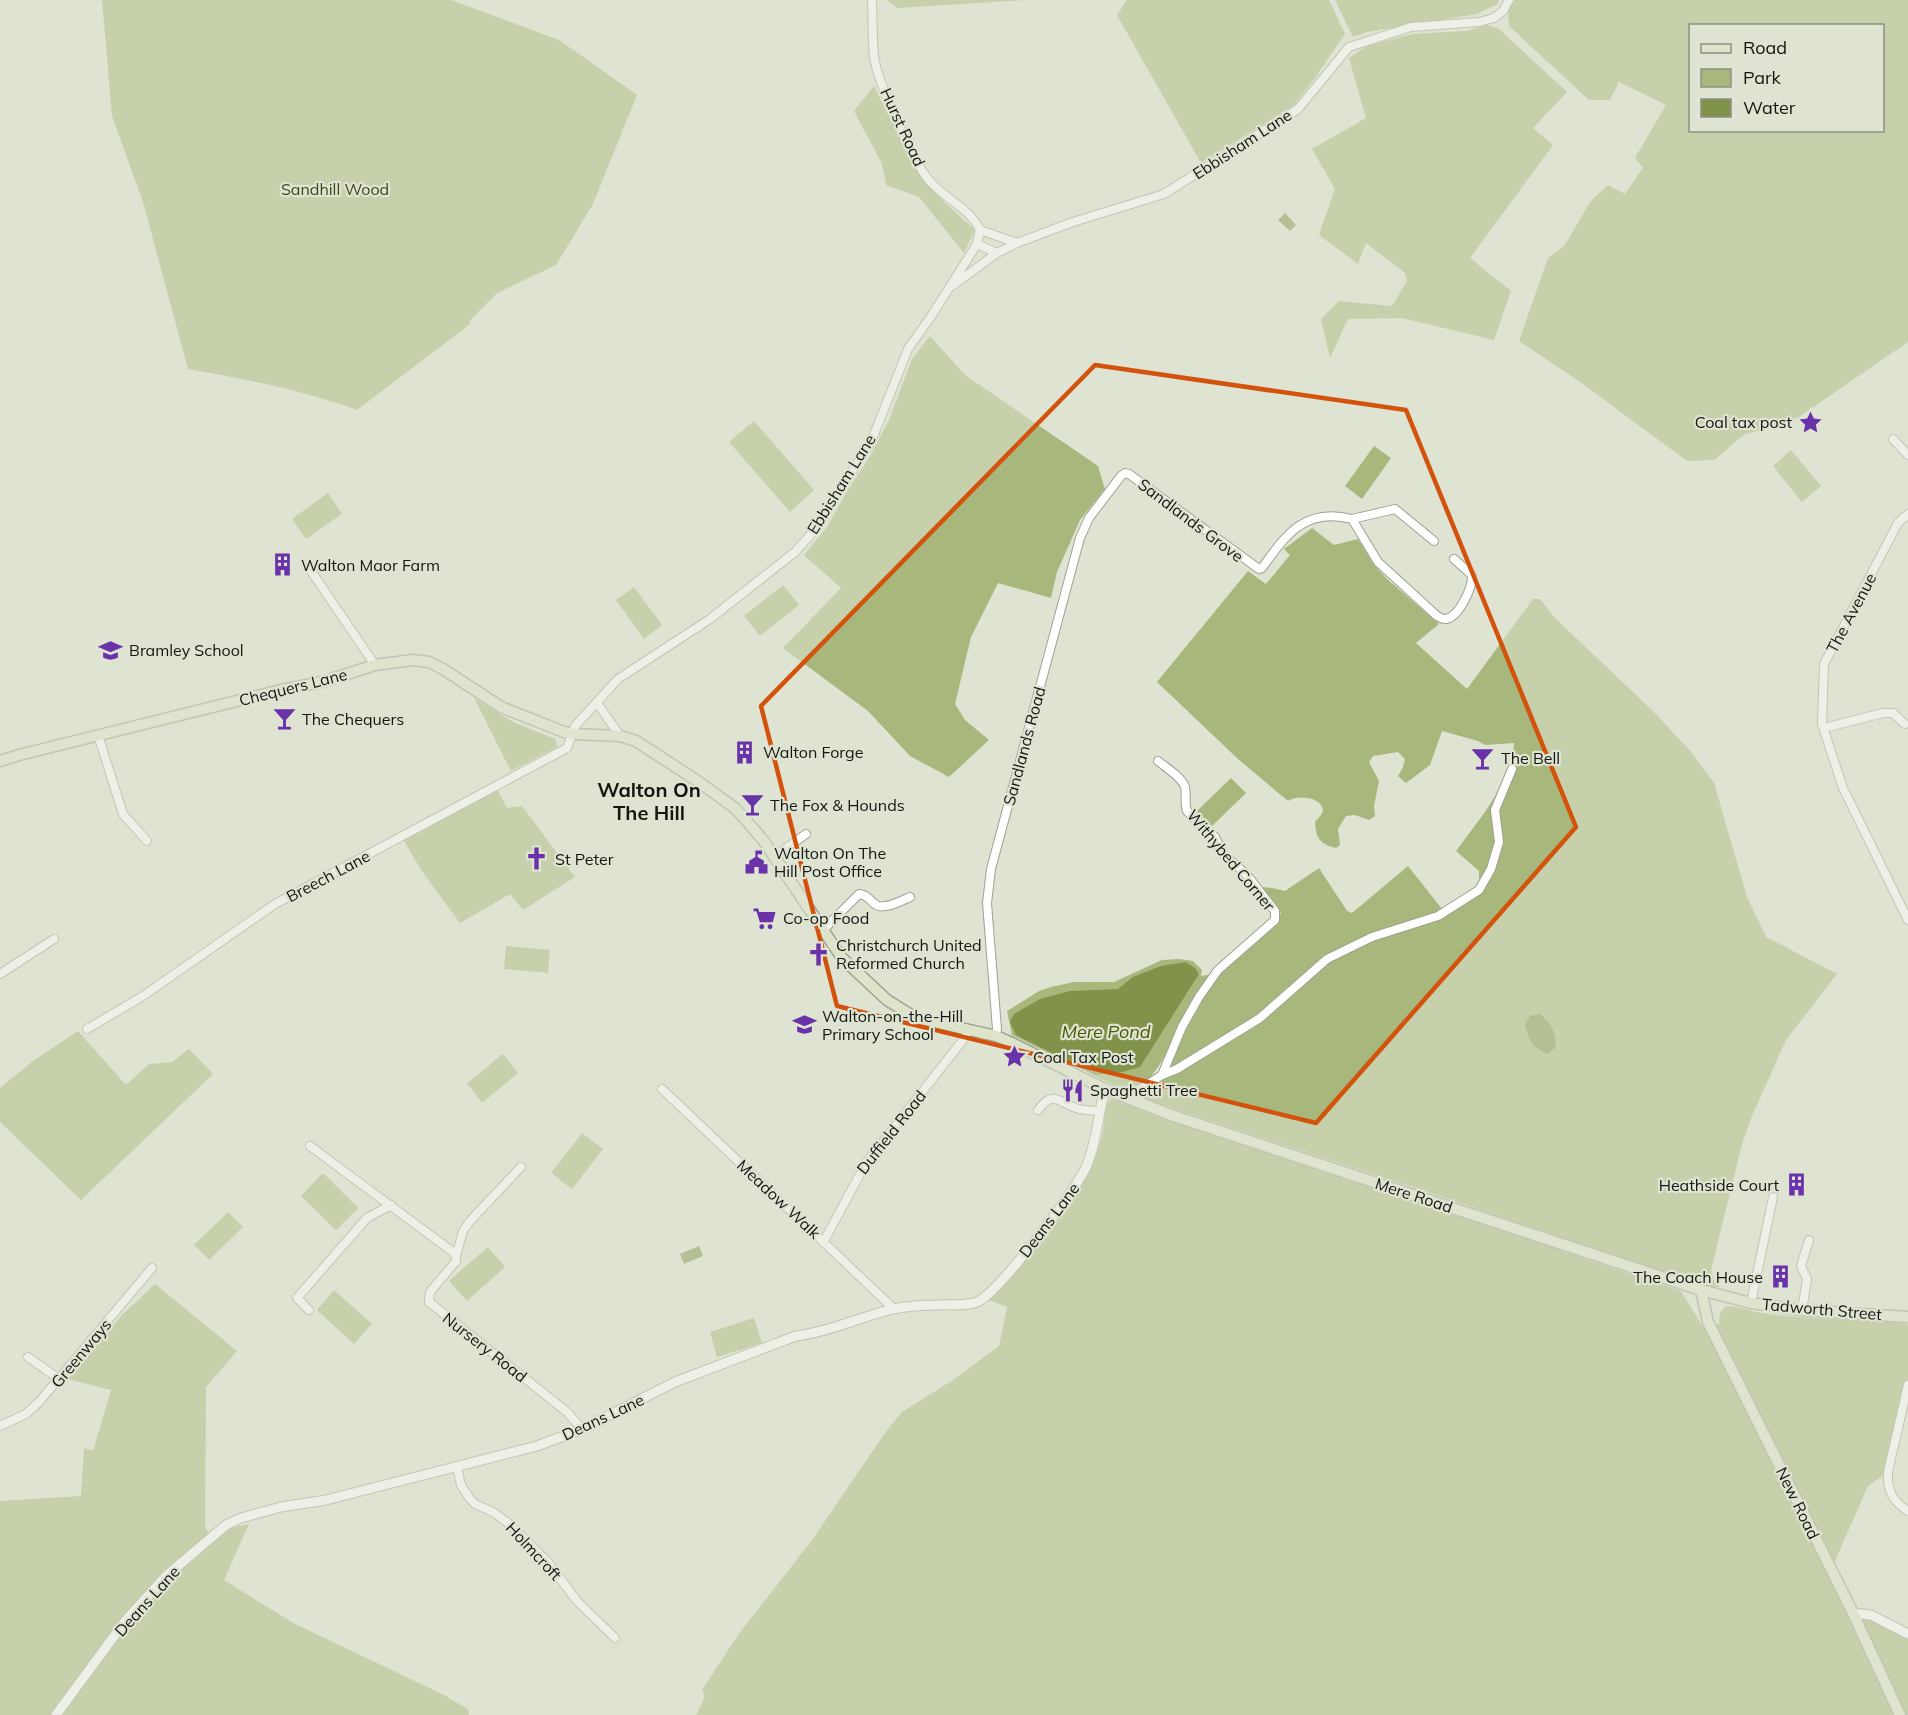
<svg xmlns="http://www.w3.org/2000/svg" width="1908" height="1715" viewBox="0 0 1908 1715" font-family="Mulish,sans-serif">
<rect width="100%" height="100%" fill="#dee3d2"/>
<g fill="#a8b87d" fill-rule="evenodd">
<path d="M102,0H451L559,40L637,95L593,204L556,265L497,293L471,319L469,325L357,410C302,390 245,379 188,369L143,202L112,116Z"/>
<path d="M887,0H1026L897,8Z"/>
<path d="M1127,0H1329L1345,34L1315,78L1294,105L1201,163L1117,15Z"/>
<path d="M1335,0H1499L1497,4L1477,14L1367,32L1353,37Z"/>
<path d="M1513,0H1908V342L1790,423L1745,434L1714,460L1687,461L1583,384L1519,341L1548,258L1565,245L1590,202L1608,185L1625,194L1643,168L1635,158L1666,105L1619,82L1610,100H1589L1509,26L1508,10ZM1690,26H1882V130H1690Z"/>
<path d="M1487,25L1499,29L1567,92L1533,128L1553,145L1470,258L1511,291L1494,340L1402,318L1348,319L1330,358L1321,319L1339,301L1392,306L1407,281L1405,273L1366,243L1358,264L1319,235L1335,189L1312,149L1366,118L1349,58L1367,46L1412,34L1466,31Z"/>
<path d="M874,86L915,168L944,202L975,230L964,253L919,197L886,185L882,164L854,111Z"/>
<path d="M930,336L965,375L1098,466L1105,489L1080,520L1057,572L1051,598L998,583L971,637L955,704L965,720L989,740L949,777L910,756L868,711L783,648L841,588L804,555L827,527L849,488L869,458L889,420L912,359Z"/>
<path d="M754,421L814,490L790,512L729,442Z"/>
<path d="M1374,446L1391,458L1362,499L1345,486Z"/>
<path d="M1791,450L1821,486L1802,502L1773,466Z"/>
<path d="M328,493L342,514L306,539L292,519Z"/>
<path d="M1312,528L1334,545L1358,539L1374,565L1387,579L1439,624L1416,643L1467,689L1533,599H1540L1554,617L1655,713L1691,752L1714,783L1747,897L1766,937L1837,974L1786,1040L1752,1116L1742,1144L1711,1270L1714,1280L1720,1287L1707,1286L1674,1276L1437,1195L1141,1098L1162,1083L1168,1051C1156,1070 1148,1089 1122,1089L1012,1035L1007,1011L1039,991L1051,987L1074,982H1114L1162,960L1179,959L1193,961L1202,970L1201,976L1220,973L1274,926L1281,913L1261,887L1272,888L1285,891L1319,868L1347,911L1352,913L1408,866L1442,909L1439,914L1479,890V871L1456,851L1485,812L1512,769L1514,743L1485,745L1478,741L1442,731L1430,765L1406,783L1398,776L1403,767L1405,759L1398,752L1373,756L1369,762L1379,781L1374,806L1375,816L1369,820L1355,815L1346,816L1338,829L1340,845L1336,848C1321,844 1316,840 1315,822C1317,819 1323,814 1323,810C1321,796 1296,795 1288,801L1238,759L1157,682L1248,571L1266,584L1290,555L1284,549Z"/>
<path d="M783,585L799,605L760,636L744,616Z"/>
<path d="M634,587L662,625L644,639L616,600Z"/>
<path d="M474,698L513,722L555,739L557,747L511,771Z"/>
<path d="M1231,778L1246,793L1212,826L1197,811Z"/>
<path d="M497,789L507,808L522,806L575,877L523,910L510,894L460,923L421,870L403,839Z"/>
<path d="M506,946L550,950L548,973L504,969Z"/>
<path d="M78,1031L126,1085L149,1064L172,1062L189,1049L213,1074L81,1200L0,1122V1088L33,1061Z"/>
<path d="M503,1054L518,1073L482,1103L467,1083Z"/>
<path d="M1111,1099L1681,1291L1703,1327L1719,1324L1720,1313L1725,1307C1737,1305 1749,1311 1761,1313C1808,1319 1857,1319 1904,1323L1908,1325V1385L1888,1472L1868,1486L1831,1570L1853,1612L1908,1634V1715H696L705,1697L702,1690L738,1635L812,1540L885,1433L902,1412L953,1380L999,1346L1007,1307L989,1300C1031,1258 1112,1168 1104,1106Z"/>
<path d="M582,1133L603,1149L572,1189L551,1173Z"/>
<path d="M323,1173L358,1208L336,1230L301,1196Z"/>
<path d="M228,1212L243,1227L209,1260L194,1245Z"/>
<path d="M488,1247L505,1267L467,1301L449,1281Z"/>
<path d="M155,1284L237,1351L206,1387L205,1526L212,1542L231,1528L249,1524L224,1580L293,1623L442,1694L468,1709L469,1715H0V1501L81,1496L84,1448L93,1451L111,1390L68,1379L122,1315Z"/>
<path d="M334,1290L372,1324L354,1344L317,1310Z"/>
<path d="M754,1318L762,1343L717,1357L710,1332Z"/>
</g>
<g fill="#81924b">
<path d="M1285,213L1296,225L1290,231L1278,220Z"/>
<path d="M1186,962L1195,968L1199,974L1140,1067L1122,1072L1095,1075L1016,1035L1010,1022L1014,1014L1040,999L1070,991L1118,989L1133,977L1161,966Z"/>
<path d="M1540,1014C1551,1023 1556,1033 1556,1047L1548,1054C1533,1049 1528,1039 1525,1024L1530,1016Z"/>
<path d="M699,1246L703,1256L684,1264L680,1254Z"/>
</g>
<g fill="none" stroke-linecap="round" stroke-linejoin="round">
<defs>
<g id="minor">
<path d="M872,0C873,18 872,37 874,56C877,81 912,159 928,179C943,198 970,208 980,230"/>
<path d="M980,230L1017,243"/>
<path d="M977,244L997,253"/>
<path d="M952,286L997,253L1017,243L1073,222L1164,194L1298,109L1349,47L1411,27L1479,22L1494,18L1503,11L1509,0"/>
<path d="M1893,439L1908,455"/>
<path d="M1908,514L1898,523L1824,664L1822,724L1843,788L1908,920"/>
<path d="M1352,519L1395,509L1434,541"/>
<path d="M309,568L375,665"/>
<path d="M597,703L620,736"/>
<path d="M1824,728L1883,713H1893L1905,724"/>
<path d="M98,735L123,814L147,841"/>
<path d="M775,856L806,834"/>
<path d="M824,929L859,894C868,895 869,900 876,905C885,910 901,901 910,897"/>
<path d="M0,974L54,939"/>
<path d="M87,1029L143,996L275,904L567,748L575,726L618,679L710,619L795,552L812,533L871,442L908,349L932,315L977,244L980,230"/>
<path d="M996,1036L997,1029L987,903L991,869L1080,538L1089,518L1121,476L1125,473L1129,474L1259,569L1262,568C1287,533 1306,507 1352,519L1378,562L1437,616C1440,618 1442,619 1446,619C1459,617 1473,587 1472,575L1454,559"/>
<path d="M1162,1075L1177,1069L1260,1018L1327,959L1372,937L1438,916L1479,890L1491,869L1499,842L1495,810L1512,769"/>
<path d="M662,1089L894,1309"/>
<path d="M1127,1098L1162,1075L1182,1027L1199,997L1218,970L1275,920V911L1247,875L1223,854L1215,837L1187,811C1184,803 1187,795 1185,787C1182,777 1165,767 1158,761"/>
<path d="M1038,1110C1054,1088 1060,1104 1079,1109C1085,1111 1092,1110 1098,1111"/>
<path d="M310,1146L453,1252L456,1256V1261L430,1292L429,1302L567,1412L582,1429"/>
<path d="M824,1241L866,1163L963,1040L968,1030"/>
<path d="M456,1256L463,1231L470,1221L521,1167"/>
<path d="M1751,1303L1773,1197"/>
<path d="M309,1310L297,1298L367,1218L391,1205"/>
<path d="M1802,1310L1807,1279L1801,1266L1809,1240"/>
<path d="M28,1357L59,1379"/>
<path d="M1908,1385L1888,1472C1887,1490 1892,1501 1908,1511"/>
<path d="M0,1426L26,1414L39,1402L152,1268"/>
<path d="M457,1467L461,1485L470,1499L475,1504L493,1512L508,1523L547,1561L577,1601L615,1638"/>
</g>
<g id="tertiary">
<path d="M1853,1613L1871,1615L1908,1634"/>
<path d="M56,1715L126,1620L166,1576L226,1525L241,1518L281,1507L326,1500L537,1446L582,1429L675,1382L796,1336C829,1332 860,1317 893,1309C908,1306 923,1305 938,1305C951,1304 967,1307 979,1301C1001,1289 1077,1189 1087,1165C1097,1141 1098,1114 1105,1089"/>
</g>
<g id="secondary">
<path d="M0,761L19,755L281,690L322,682L375,665L413,660L429,662L443,669L501,707L564,732L573,734L620,736L636,741L699,782L736,809L763,840L842,958L887,1000L916,1018L996,1036L1012,1043L1105,1089L1171,1115L1701,1290L1751,1303L1802,1310L1908,1317"/>
<path d="M1701,1290L1708,1322L1853,1613L1900,1715"/>
</g>
</defs>
<use href="#minor" stroke="#9da292" stroke-width="10"/>
<use href="#tertiary" stroke="#9da292" stroke-width="11"/>
<use href="#secondary" stroke="#9da292" stroke-width="13"/>
<use href="#minor" stroke="#fff" stroke-width="8"/>
<use href="#tertiary" stroke="#fff" stroke-width="9"/>
<use href="#secondary" stroke="#dee4ca" stroke-width="10"/>
</g>
<path d="M0 0H1908V1715H0ZM1095,365L1406,410L1576,827L1316,1123L837,1006L761,706Z" fill="#dee3d2" fill-opacity=".55" fill-rule="evenodd"/>
<path fill="none" stroke="#d3520c" stroke-width="4.5" stroke-linejoin="round" d="M1095,365L1406,410L1576,827L1316,1123L837,1006L761,706Z"/>
<defs>
<symbol id="sight-bare" viewBox="-9 -9 18 18"><path d="M0-6L1.8-2.2L6-1.7L2.9 1.2L3.7 5.4L0 3.3L-3.7 5.4L-2.9 1.2L-6-1.7L-1.8-2.2Z" fill="#6932a9" stroke="#dee3d2" stroke-width="2.5" paint-order="stroke"/></symbol>
<symbol id="building-bare" viewBox="-9 -9 18 18"><path d="M-4-6H4V6H1V3H-1V6H-4ZM-2.5-4.3h1.7v1.8h-1.7ZM.8-4.3h1.7v1.8H.8ZM-2.5-1h1.7V.8h-1.7ZM.8-1h1.7V.8H.8Z" fill="#6932a9" stroke="#dee3d2" stroke-width="2.5" paint-order="stroke"/></symbol>
<symbol id="school-bare" viewBox="-9 -9 18 18"><path d="M0-5L7-2L0 1L-7-2ZM-4 1L0 2.5L4 1V4Q0 6-4 4Z" fill="#6932a9" stroke="#dee3d2" stroke-width="2.5" paint-order="stroke"/></symbol>
<symbol id="bar-bare" viewBox="-9 -9 18 18"><path d="M-6-5H6L.8 .8V4.5H3.5V6h-7V4.5H-.8V.8Z" fill="#6932a9" stroke="#dee3d2" stroke-width="2.5" paint-order="stroke"/></symbol>
<symbol id="church-bare" viewBox="-9 -9 18 18"><path d="M-1.2-6h2.4v3.5h3.3v2.4h-3.3V6h-2.4V-.1h-3.3v-2.4h3.3Z" fill="#6932a9" stroke="#dee3d2" stroke-width="2.5" paint-order="stroke"/></symbol>
<symbol id="civic-bare" viewBox="-9 -9 18 18"><path d="M-.6-6.5H3V-4.5H.6V-3L4-1V1h2V6H-6V1h2V-1L-.6-3ZM-1.2 2.5V6h2.4V2.5Z" fill="#6932a9" stroke="#dee3d2" stroke-width="2.5" paint-order="stroke"/></symbol>
<symbol id="supermarket-bare" viewBox="-9 -9 18 18"><path d="M-6-5.5h2.5l.6 2H6L4.5 2H-2.5L-4.4-4H-6ZM-1.5 3.2a1.3 1.3 0 1 0 .1 0ZM3 3.2a1.3 1.3 0 1 0 .1 0Z" fill="#6932a9" stroke="#dee3d2" stroke-width="2.5" paint-order="stroke"/></symbol>
<symbol id="restaurant-bare" viewBox="-9 -9 18 18"><path d="M-5-6h1v4h1v-4h1v4h1v-4h1v5L-1.5 .5V6h-2V.5L-5-1ZM5-6V6H3V1.5H1.5Q1.5-4 5-6Z" fill="#6932a9" stroke="#dee3d2" stroke-width="2.5" paint-order="stroke"/></symbol>
</defs>
<g fill-rule="evenodd">
<use href="#sight-bare" x="1794" y="406" width="33" height="33"/>
<use href="#building-bare" x="266" y="548" width="33" height="33"/>
<use href="#school-bare" x="94" y="634" width="33" height="33"/>
<use href="#bar-bare" x="268" y="702" width="33" height="33"/>
<use href="#building-bare" x="728" y="736" width="33" height="33"/>
<use href="#bar-bare" x="1466" y="742" width="33" height="33"/>
<use href="#bar-bare" x="736" y="788" width="33" height="33"/>
<use href="#church-bare" x="520" y="842" width="33" height="33"/>
<use href="#civic-bare" x="740" y="846" width="33" height="33"/>
<use href="#supermarket-bare" x="748" y="902" width="33" height="33"/>
<use href="#church-bare" x="802" y="938" width="33" height="33"/>
<use href="#school-bare" x="788" y="1008" width="33" height="33"/>
<use href="#sight-bare" x="998" y="1040" width="33" height="33"/>
<use href="#restaurant-bare" x="1056" y="1074" width="33" height="33"/>
<use href="#building-bare" x="1780" y="1168" width="33" height="33"/>
<use href="#building-bare" x="1764" y="1260" width="33" height="33"/>
</g>
<g text-anchor="middle" stroke-width="4.5" stroke-linejoin="round" paint-order="stroke">
<g font-size="16" fill="#141610" stroke="#dee3d2">
<text transform="translate(903 127) rotate(65)" y="6">Hurst Road</text>
<text transform="translate(1242 144) rotate(-33)" y="6">Ebbisham Lane</text>
<text transform="translate(841 484) rotate(-58)" y="6">Ebbisham Lane</text>
<text transform="translate(1191 520) rotate(37)" y="6">Sandlands Grove</text>
<text transform="translate(1851 613) rotate(-62)" y="6">The Avenue</text>
<text transform="translate(293 687) rotate(-14)" y="6">Chequers Lane</text>
<text transform="translate(1024 746) rotate(-75)" y="6">Sandlands Road</text>
<text transform="translate(1231 860) rotate(50)" y="6">Withybed Corner</text>
<text transform="translate(328 876) rotate(-28)" y="6">Breech Lane</text>
<text transform="translate(891 1132) rotate(-52)" y="6">Duffield Road</text>
<text transform="translate(1414 1195) rotate(18)" y="6">Mere Road</text>
<text transform="translate(779 1199) rotate(43)" y="6">Meadow Walk</text>
<text transform="translate(1049 1220) rotate(-53)" y="6">Deans Lane</text>
<text transform="translate(1822 1309) rotate(5)" y="6">Tadworth Street</text>
<text transform="translate(485 1347) rotate(38)" y="6">Nursery Road</text>
<text transform="translate(81 1353) rotate(-50)" y="6">Greenways</text>
<text transform="translate(603 1417) rotate(-25)" y="6">Deans Lane</text>
<text transform="translate(1798 1503) rotate(64)" y="6">New Road</text>
<text transform="translate(534 1551) rotate(47)" y="6">Holmcroft</text>
<text transform="translate(147 1601) rotate(-48)" y="6">Deans Lane</text>
</g>
<g font-size="16" fill="#3d4913" stroke="#dee3d2">
<text x="335" y="195">Sandhill Wood</text>
</g>
<g font-size="16" fill="#141610" stroke="#dee3d2" text-anchor="start">
<text x="1792" y="428" text-anchor="end">Coal tax post</text>
<text x="301" y="571">Walton Maor Farm</text>
<text x="129" y="656">Bramley School</text>
<text x="302" y="725">The Chequers</text>
<text x="763" y="758">Walton Forge</text>
<text x="1501" y="764">The Bell</text>
<text x="770" y="811">The Fox &amp; Hounds</text>
<text x="774" y="859">Walton On The<tspan x="774" dy="18">Hill Post Office</tspan></text>
<text x="555" y="865">St Peter</text>
<text x="783" y="924">Co-op Food</text>
<text x="836" y="951">Christchurch United<tspan x="836" dy="18">Reformed Church</tspan></text>
<text x="822" y="1022">Walton-on-the-Hill<tspan x="822" dy="18">Primary School</tspan></text>
<text x="1033" y="1063">Coal Tax Post</text>
<text x="1090" y="1096">Spaghetti Tree</text>
<text x="1779" y="1191" text-anchor="end">Heathside Court</text>
<text x="1763" y="1283" text-anchor="end">The Coach House</text>
</g>
<g font-size="18" font-style="italic" fill="#4a5902" stroke="#dee3d2">
<text x="1106" y="1038">Mere Pond</text>
</g>
<g font-size="20" font-weight="bold" fill="#141610" stroke="#dee3d2">
<text x="649" y="797">Walton On<tspan x="649" dy="23">The Hill</tspan></text>
</g>
</g>
<rect x="1689" y="24" width="195" height="108" fill="#dee3d2" stroke="#8d9184" stroke-width="1.5"/>
<rect x="1701" y="44" width="30" height="9" fill="#dee4ca" stroke="#8d9184" stroke-width="1.5"/>
<text x="1743" y="54" font-size="18" fill="#141610">Road</text>
<rect x="1701" y="69" width="30" height="18" fill="#a8b87d" stroke="#8d9184" stroke-width="1.5"/>
<text x="1743" y="84" font-size="18" fill="#141610">Park</text>
<rect x="1701" y="99" width="30" height="18" fill="#81924b" stroke="#8d9184" stroke-width="1.5"/>
<text x="1743" y="114" font-size="18" fill="#141610">Water</text>
</svg>
